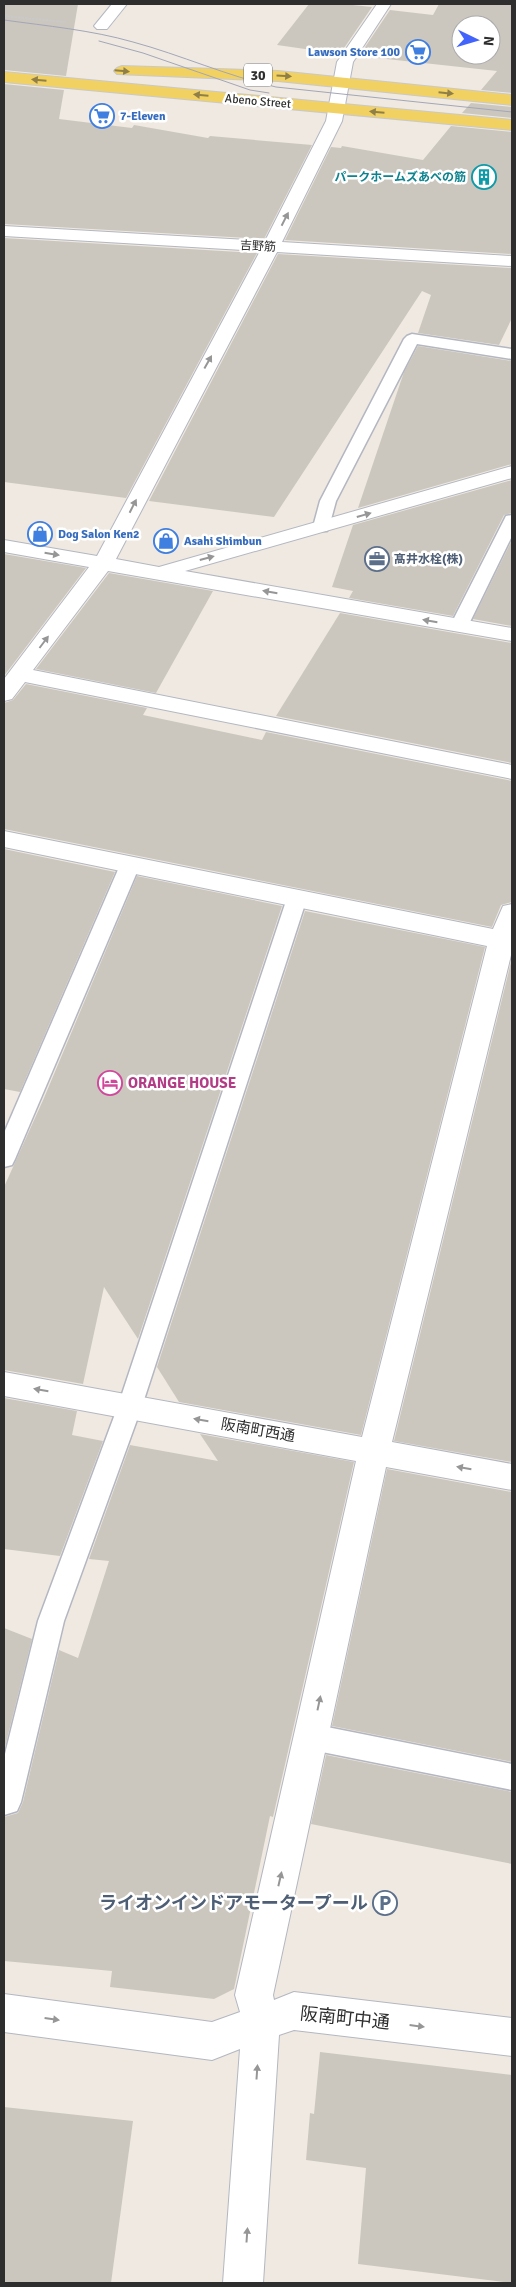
<svg xmlns="http://www.w3.org/2000/svg" width="516" height="2287" viewBox="0 0 516 2287" font-family="Signika,'Noto Sans JP',sans-serif">
<rect width="100%" height="100%" fill="#efe9e1"/>
<g fill="#cbc7bf" fill-rule="evenodd">
<path d="M4,4H78L66,76L4,70Z"/>
<path d="M309,4H343L372,7L340,54L277,45Z"/>
<path d="M439,4H512V93L481,90L497,71L359,56L390,10L433,15ZM461,25H491V55H461Z"/>
<path d="M4,84L64,90L59,119L132,128L134,125L208,138L210,136L312,145L264,239L4,224Z"/>
<path d="M471,103L512,107V118L462,113Z"/>
<path d="M451,126L512,132V254L285,240L331,147L341,148L342,146L423,160Z"/>
<path d="M4,238L257,253L126,498L4,482Z"/>
<path d="M278,254L512,268V318L499,345L418,333L431,295L422,291L274,517L149,501Z"/>
<path d="M418,346L512,361V464L358,508L404,372Z"/>
<path d="M512,480V513L504,515L453,616L349,598L353,591L332,587L353,525Z"/>
<path d="M512,540V626L473,619Z"/>
<path d="M4,554L86,568L4,676Z"/>
<path d="M109,573L213,591L156,693L36,669Z"/>
<path d="M340,613L512,643V763L276,716Z"/>
<path d="M26,684L147,708L143,715L262,740L266,732L512,781V902L501,905L492,927L4,829V703L13,700Z"/>
<path d="M4,849L115,872L20,1092L4,1089Z"/>
<path d="M137,876L282,906L138,1339L104,1287L83,1384L4,1370V1187L44,1098Z"/>
<path d="M305,911L485,947L361,1435L179,1402L157,1367Z"/>
<path d="M512,958V1462L394,1441Z"/>
<path d="M4,1398L77,1411L72,1435L103,1441L60,1556L4,1549Z"/>
<path d="M200,1434L354,1462L273,1817L270,1816L234,1989L214,1999L110,1987L112,1971L4,1961V1817L18,1813L23,1802L59,1650L78,1658L109,1561L89,1559L130,1445L218,1461Z"/>
<path d="M387,1469L512,1492V1762L332,1726Z"/>
<path d="M4,1628L32,1639L4,1751Z"/>
<path d="M326,1755L512,1792V1864L311,1824Z"/>
<path d="M320,2052L512,2075V2283L358,2264L366,2168L306,2160L310,2113L314,2114Z"/>
<path d="M4,2107L133,2121L111,2283H4Z"/>
</g>
<g fill="none" stroke-linecap="round" stroke-linejoin="round">
<defs>
<g id="service">
<path d="M412,334L512,349V359L417,344L336,501L329,527L327,531H315L313,527L320,501L404,339L407,336Z"/>
<path d="M512,515V536L468,626L465,630H453L450,626L504,520L506,516Z"/>
<path d="M130,858L137,860L140,865L15,1159L12,1165L4,1167V1133L120,865L123,860Z"/>
<path d="M297,891L304,893L307,898L142,1406L64,1621L21,1802L17,1811L4,1815V1758L38,1621L118,1406L287,898L290,893Z"/>
<path d="M312,1724L512,1764V1790L312,1750L302,1746L298,1737L302,1728Z"/>
</g>
<g id="minor">
<path d="M112,4H127L107,29H97L94,26Z"/>
<path d="M377,4H391L353,62L342,121L282,242L512,256V266L277,252L116,559L159,567L512,466V478L185,571L512,628V641L108,571L33,670L512,765V779L25,682L12,699L4,701V679L89,567L4,552V540L97,556L260,251L4,236V226L265,241L326,121L337,62Z"/>
<path d="M4,831L493,929L503,906L512,904V951L392,1442L512,1464V1490L386,1467L273,1995L274,2000L294,1992L512,2018V2056L294,2030L279,2035L263,2283H223L240,2049L212,2060L4,2032V1994L212,2022L240,2012L235,1995L356,1461L4,1396V1372L362,1437L487,946L4,847Z"/>
</g>
<g id="primary">
<path d="M122,66L278,71L512,95V105L278,81L117,74L114,71L117,68Z"/>
<path d="M4,72L512,120V130L4,82Z"/>
</g>
</defs>
<use href="#service" stroke="#b4b7c1" stroke-width="3"/>
<use href="#minor" stroke="#b4b7c1" stroke-width="2"/>
<use href="#primary" stroke="#c9c9c9" stroke-width="2"/>
<path stroke="#c9c9c9" stroke-width="2" stroke-dasharray="2.5 1" stroke-linecap="butt" d="M4,16L65,22"/>
<use href="#service" fill="#fff" fill-rule="evenodd"/>
<use href="#minor" fill="#fff" fill-rule="evenodd"/>
<use href="#primary" fill="#f2d163" fill-rule="evenodd"/>
<g stroke="#a3a6b8" stroke-width="1">
<path d="M4,20C47,26 91,30 133,42C181,55 227,76 276,87L512,112"/>
<path d="M99,41L143,53L250,90L269,93"/>
</g>
</g>
<defs><path id="oneway-solid" d="M-6-.8H1V-3.2L6.5 0L1 3.2V.8H-6Z" transform="scale(1.25)"/></defs>
<g fill="#908048">
<use href="#oneway-solid" transform="translate(122 71) rotate(5)"/>
<use href="#oneway-solid" transform="translate(284 76) rotate(4)"/>
<use href="#oneway-solid" transform="translate(39 80) rotate(-175)"/>
<use href="#oneway-solid" transform="translate(446 93) rotate(6)"/>
<use href="#oneway-solid" transform="translate(201 95) rotate(-175)"/>
<use href="#oneway-solid" transform="translate(377 112) rotate(-175)"/>
</g>
<g fill="#969696">
<use href="#oneway-solid" transform="translate(285 219) rotate(-63)"/>
<use href="#oneway-solid" transform="translate(208 362) rotate(-61)"/>
<use href="#oneway-solid" transform="translate(133 506) rotate(-63)"/>
<use href="#oneway-solid" transform="translate(364 515) rotate(-16)"/>
<use href="#oneway-solid" transform="translate(52 554) rotate(9)"/>
<use href="#oneway-solid" transform="translate(207 558) rotate(-15)"/>
<use href="#oneway-solid" transform="translate(270 592) rotate(-170)"/>
<use href="#oneway-solid" transform="translate(430 621) rotate(-170)"/>
<use href="#oneway-solid" transform="translate(44 642) rotate(-53)"/>
<use href="#oneway-solid" transform="translate(41 1390) rotate(-170)"/>
<use href="#oneway-solid" transform="translate(201 1420) rotate(-170)"/>
<use href="#oneway-solid" transform="translate(464 1468) rotate(-170)"/>
<use href="#oneway-solid" transform="translate(319 1703) rotate(-78)"/>
<use href="#oneway-solid" transform="translate(280 1879) rotate(-77)"/>
<use href="#oneway-solid" transform="translate(52 2019) rotate(8)"/>
<use href="#oneway-solid" transform="translate(417 2026) rotate(7)"/>
<use href="#oneway-solid" transform="translate(257 2072) rotate(-86)"/>
<use href="#oneway-solid" transform="translate(247 2235) rotate(-86)"/>
</g>
<defs>
<symbol id="supermarket-ring" viewBox="-11 -11 22 22"><circle r="9.5" fill="#fff" stroke="#3f7fe0" stroke-width="1.5"/><path d="M-6-5.5h2.5l.6 2H6L4.5 2H-2.5L-4.4-4H-6ZM-1.5 3.2a1.3 1.3 0 1 0 .1 0ZM3 3.2a1.3 1.3 0 1 0 .1 0Z" fill="#3f7fe0"/></symbol>
<symbol id="building-ring" viewBox="-11 -11 22 22"><circle r="9.5" fill="#fff" stroke="#0f9aa8" stroke-width="1.5"/><path d="M-4-6H4V6H1V3H-1V6H-4ZM-2.5-4.3h1.7v1.8h-1.7ZM.8-4.3h1.7v1.8H.8ZM-2.5-1h1.7V.8h-1.7ZM.8-1h1.7V.8H.8Z" fill="#0f9aa8"/></symbol>
<symbol id="shop-ring" viewBox="-11 -11 22 22"><circle r="9.5" fill="#fff" stroke="#3f7fe0" stroke-width="1.5"/><path d="M-5-2.5h2.3a2.7 3.5 0 0 1 5.4 0H5L5.5 6h-11ZM-1.5-2.5h3a1.5 2.3 0 0 0-3 0Z" fill="#3f7fe0"/></symbol>
<symbol id="office-ring" viewBox="-11 -11 22 22"><circle r="9.5" fill="#fff" stroke="#5c6f8a" stroke-width="1.5"/><path d="M-6-3h4V-5.5h4V-3h4V5H-6ZM-1-4.5V-3h2v-1.5ZM-6 0V1H6V0Z" fill="#5c6f8a"/></symbol>
<symbol id="hotel-ring" viewBox="-11 -11 22 22"><circle r="9.5" fill="#fff" stroke="#d1479c" stroke-width="1.5"/><path d="M-6-4.5h1.5V1H6V5H4.5V3h-9V5H-6ZM-4 0a1.8 1.8 0 1 1 3.6 0ZM.5 0V-2.5h3Q6-2.5 6 0Z" fill="#d1479c"/></symbol>
<symbol id="parking-ring" viewBox="-11 -11 22 22"><circle r="9.5" fill="#fff" stroke="#5c6f8a" stroke-width="1.5"/><path d="M-3.5-5.5H1a3.5 3.5 0 0 1 0 7H-1V5.5H-3.5ZM-1-3.4V-.6H.8a1.4 1.4 0 0 0 0-2.8Z" fill="#5c6f8a"/></symbol>
</defs>
<g fill-rule="evenodd">
<use href="#supermarket-ring" x="404" y="38" width="28" height="28"/>
<use href="#supermarket-ring" x="88" y="102" width="28" height="28"/>
<use href="#building-ring" x="470" y="163" width="28" height="28"/>
<use href="#shop-ring" x="26" y="520" width="28" height="28"/>
<use href="#shop-ring" x="152" y="527" width="28" height="28"/>
<use href="#office-ring" x="363" y="545" width="28" height="28"/>
<use href="#hotel-ring" x="96" y="1069" width="28" height="28"/>
<use href="#parking-ring" x="371" y="1889" width="28" height="28"/>
</g>
<g text-anchor="middle" stroke-width="5" stroke-linejoin="round" paint-order="stroke">
<g font-size="12" font-weight="bold" fill="#366cbe" stroke="#fff" text-anchor="start">
<text x="400" y="56" text-anchor="end">Lawson Store 100</text>
<text x="120" y="120">7-Eleven</text>
<text x="58" y="538">Dog Salon Ken2</text>
<text x="184" y="545">Asahi Shimbun</text>
</g>
<g font-size="12" fill="#2e2e2e" stroke="#fff">
<text transform="translate(258 101) rotate(5)" y="4">Abeno Street</text>
<text transform="translate(258 246) rotate(3)" y="4">吉野筋</text>
</g>
<g font-size="12" font-weight="bold" fill="#0d838f" stroke="#fff" text-anchor="end">
<text x="466" y="181">パークホームズあべの筋</text>
</g>
<g font-size="12" font-weight="bold" fill="#4e5e75" stroke="#fff" text-anchor="start">
<text x="394" y="563">髙井水栓(株)</text>
</g>
<rect fill="#fff" stroke="#6d6d6d" stroke-width="1" x="244" y="63.5" width="28" height="23" rx="4"/>
<g font-size="14" font-weight="bold" fill="#2e2e2e">
<text x="258" y="80">30</text>
</g>
<g font-size="15" font-weight="bold" fill="#b23c85" stroke="#fff" text-anchor="start">
<text x="128" y="1088">ORANGE HOUSE</text>
</g>
<g font-size="15" fill="#2e2e2e" stroke="#fff">
<text transform="translate(258 1430) rotate(10)" y="5">阪南町西通</text>
</g>
<g font-size="18" font-weight="bold" fill="#4e5e75" stroke="#fff" text-anchor="end">
<text x="368" y="1909">ライオンインドアモータープール</text>
</g>
<g font-size="18" fill="#2e2e2e" stroke="#fff">
<text transform="translate(345 2018) rotate(6)" y="6">阪南町中通</text>
</g>
</g>
<rect width="516" height="2287" fill="none" stroke="#2e2e2e" stroke-width="10"/>
<g transform="translate(476 40) rotate(95)"><circle r="24" fill="#ffffff" stroke="#ababab"/>
<path d="M0-4L9 19L0 12L-9 19Z" fill="#4264fb"/>
<text y="-8" font-size="14" font-weight="bold" text-anchor="middle" fill="#2e2e2e">N</text>
</g>
</svg>
